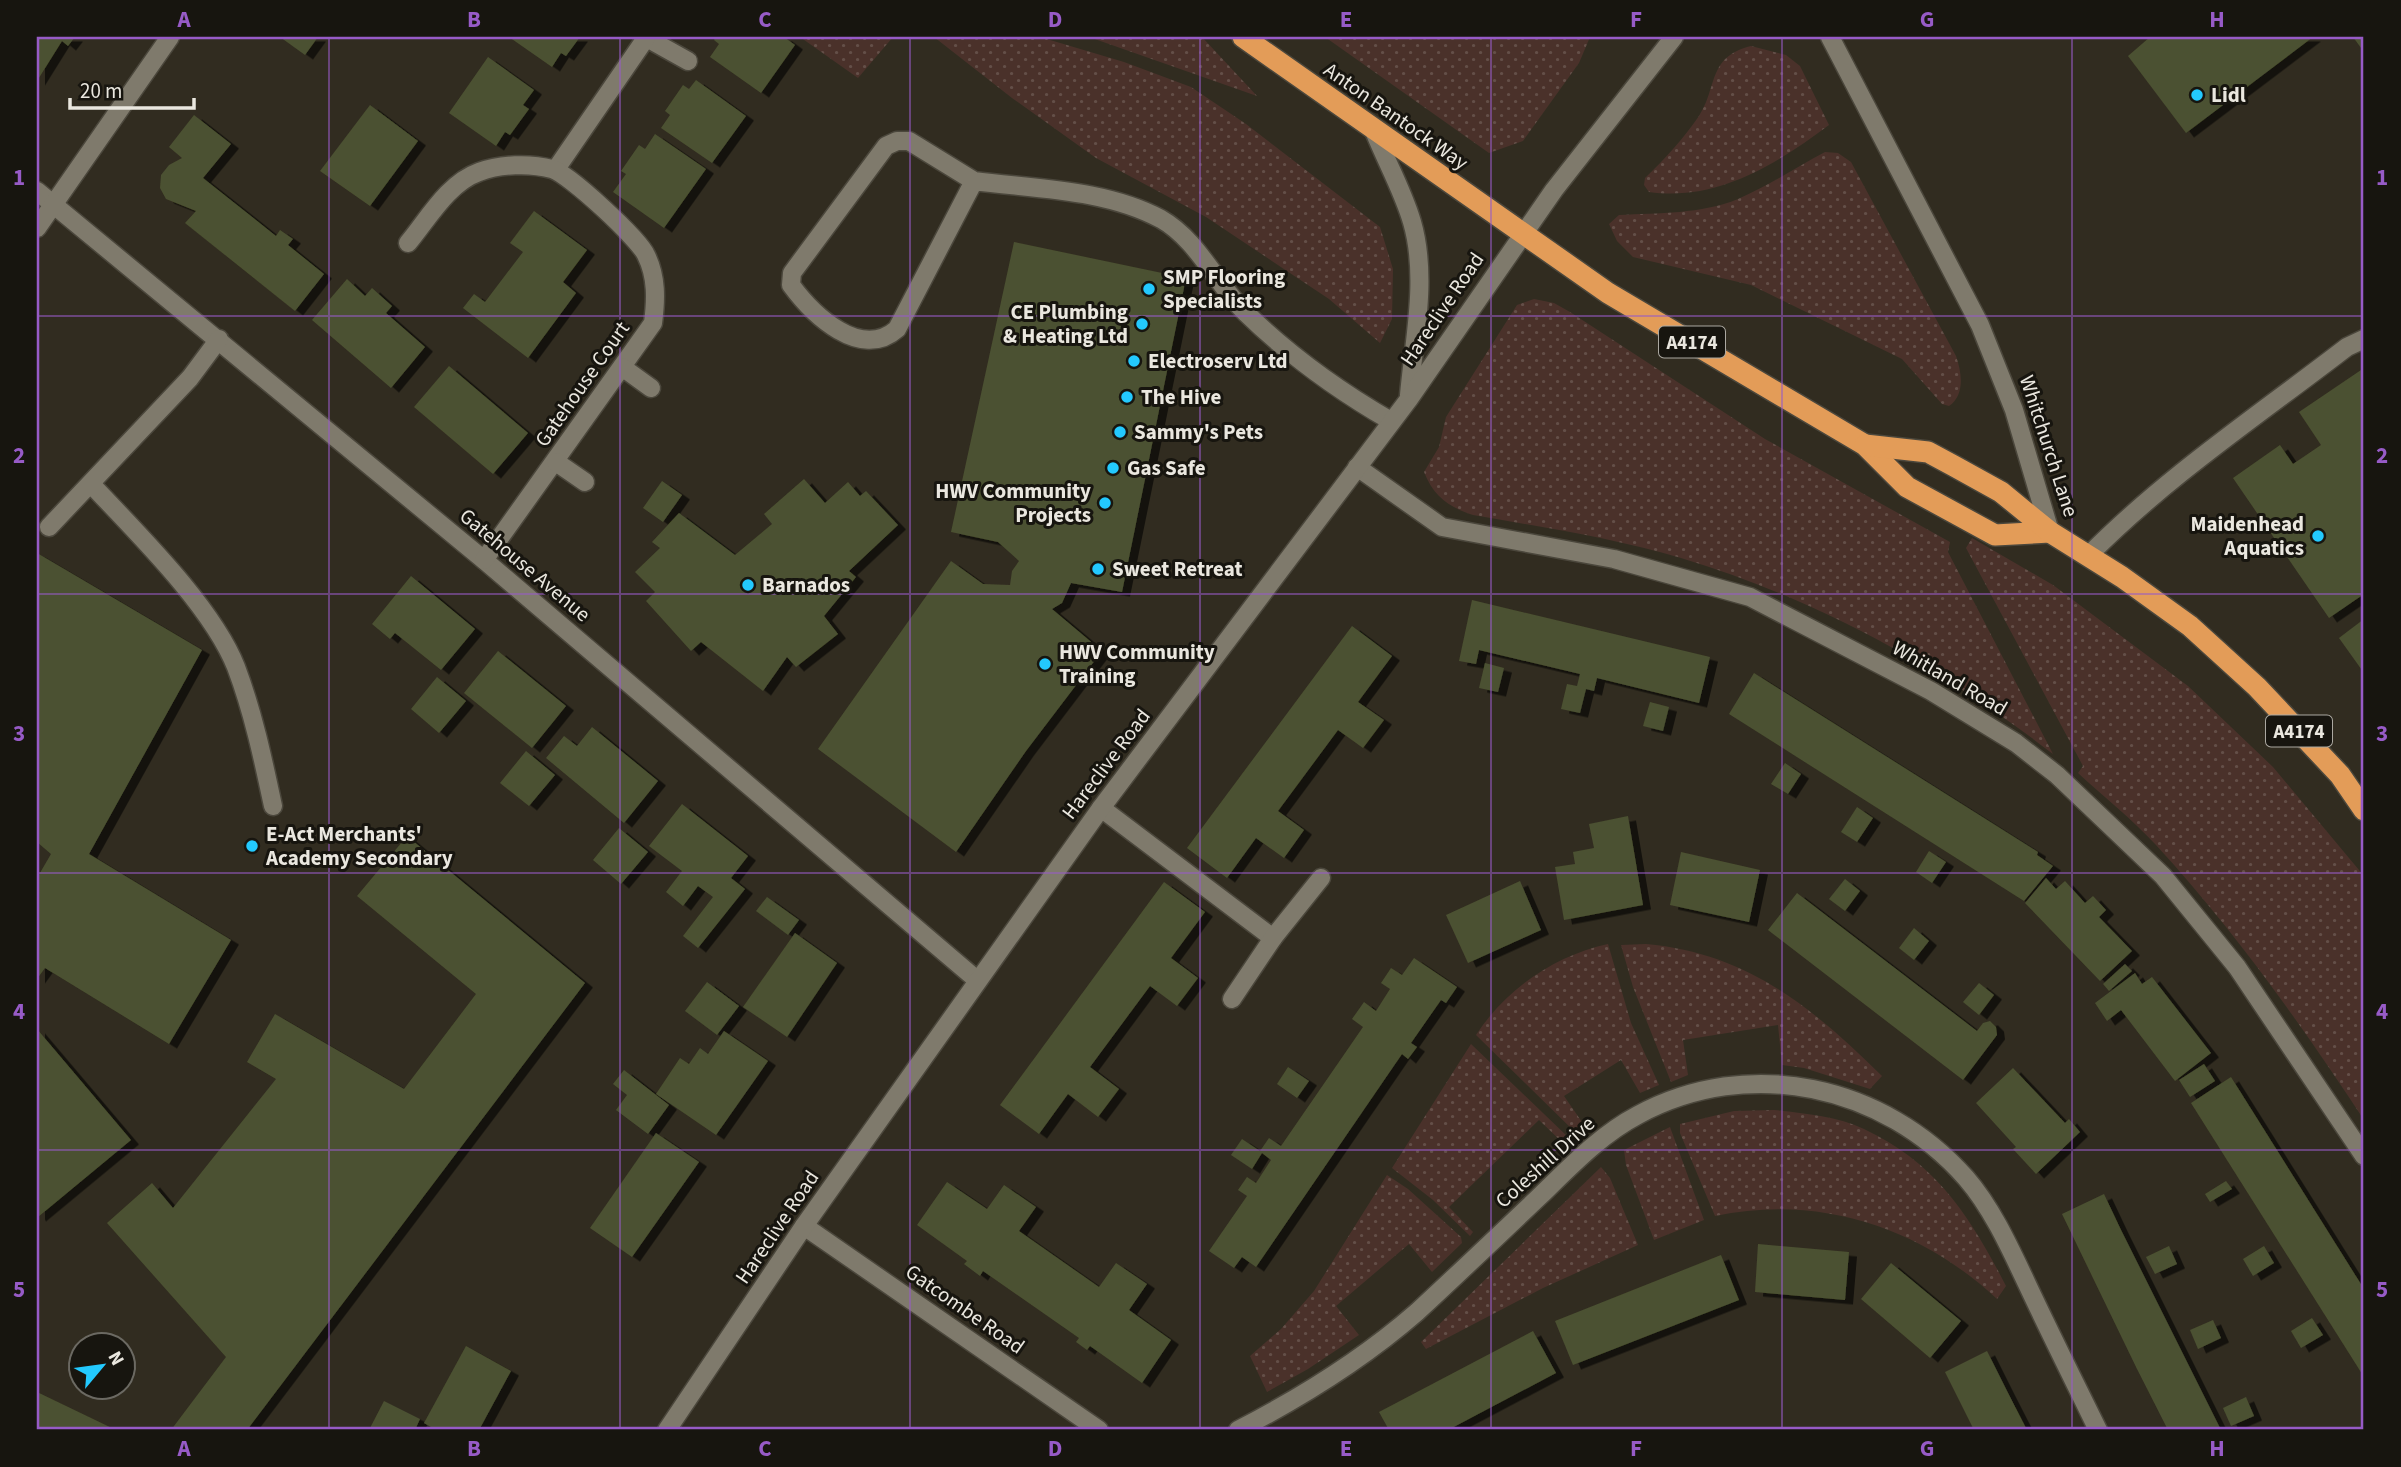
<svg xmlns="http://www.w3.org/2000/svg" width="2401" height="1467" viewBox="0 0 2401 1467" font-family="'Source Sans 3',sans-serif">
<defs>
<pattern id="grass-dots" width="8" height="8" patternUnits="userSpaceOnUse" patternTransform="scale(1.75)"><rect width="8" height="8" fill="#4a312a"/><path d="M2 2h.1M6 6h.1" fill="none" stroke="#644f48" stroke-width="1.8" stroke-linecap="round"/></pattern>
<filter id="shadow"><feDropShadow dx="8" dy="4.5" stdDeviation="0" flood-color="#0009"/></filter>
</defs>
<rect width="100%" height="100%" fill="#312c20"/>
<g fill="url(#grass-dots)">
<path d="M800,37H893L858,78Z"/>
<path d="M934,37H1040L1124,62L1191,87L1246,124L1380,227L1393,269L1392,319L1380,343L1329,299L1206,217L1096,158L1012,98Z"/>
<path d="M1089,37H1202L1257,96Z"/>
<path d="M1325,37H1590L1579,63L1523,141L1489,153Z"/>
<path d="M1751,46L1786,55L1800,66L1829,125C1777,164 1717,202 1649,192L1644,185L1645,178C1665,159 1683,139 1699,116C1718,87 1707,57 1751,46Z"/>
<path d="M1825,152L1838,153L1851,162L1956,356C1962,373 1965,395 1949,406L1942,404L1902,359L1751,285L1633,257L1617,241L1609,224L1619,215C1659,213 1701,214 1738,199C1768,186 1797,167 1825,152Z"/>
<path d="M1534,299L1554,303L1570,312L1765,439L1950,542L1948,552L2053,754C1940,667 1817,599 1681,558C1613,538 1542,527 1473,515C1449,507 1434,497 1424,472L1439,447L1446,417L1517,305Z"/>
<path d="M1972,538L2053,585L2188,686L2273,767L2364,876V1120C2301,1024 2234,930 2156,845C2132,819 2104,797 2078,773L2083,766L1966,548Z"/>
<path d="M1608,944L1631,1023L1659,1085L1640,1093L1621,1060L1564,1096L1584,1125L1576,1133L1476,1035C1506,989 1554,956 1608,944Z"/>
<path d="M1646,944C1747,953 1812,1007 1882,1076L1870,1089L1804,1068L1782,1065L1778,1025L1683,1040L1688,1075L1671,1082L1633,987L1621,945Z"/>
<path d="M1471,1044L1569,1138L1564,1144L1539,1120L1449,1207L1473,1232L1470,1236L1433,1200L1392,1168Z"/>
<path d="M1774,1110C1803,1113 1837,1116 1864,1129C1937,1163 1971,1218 2006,1286L1997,1299C1920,1227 1819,1194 1715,1216L1680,1133V1124L1734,1111Z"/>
<path d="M1670,1127L1704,1220L1654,1240L1626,1165L1624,1150Z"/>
<path d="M1601,1167L1610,1178L1638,1245L1543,1288L1426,1349L1421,1342Z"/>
<path d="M1387,1175L1408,1189L1461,1237L1462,1243L1432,1272L1409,1244L1336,1306L1359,1335L1308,1369L1267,1392L1250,1356L1281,1329L1314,1291Z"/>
</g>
<g fill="#4b5131" filter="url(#shadow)">
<path d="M37,37H75L68,46L62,41L37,81Z"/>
<path d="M280,37H318L305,55Z"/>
<path d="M509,37H580L566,56L561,53L552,67Z"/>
<path d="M716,37H784L795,45L761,93L710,57L719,44L714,40Z"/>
<path d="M2150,37H2313L2186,133L2128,56Z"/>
<path d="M2353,37H2364V52Z"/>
<path d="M488,57L534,90L523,105L529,109L510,135L505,132L496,146L449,113Z"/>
<path d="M696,80L746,116L712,163L661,128L670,115L665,111L683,85L689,89Z"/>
<path d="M370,105L418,141L370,206L320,171Z"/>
<path d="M194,115L231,144L203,178L276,236L280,230L293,239L288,245L324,274L295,311L185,223L196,211L166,199L160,188L161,175L169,165L182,158L169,147Z"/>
<path d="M655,134L706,169L664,228L613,192L626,174L621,171L639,145L645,149Z"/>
<path d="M534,211L587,250L563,282L576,293L528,358L463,308L474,294L485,302L523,252L510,243Z"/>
<path d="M1014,242L1186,278L1122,592L1071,583L1062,603L1052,609L1102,651L1026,751L956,852L818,749L951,561L983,584L1010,585L1012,571L1019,561L998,542L951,532Z"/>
<path d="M347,279L365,296L372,288L392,306L386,313L425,347L391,388L312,320Z"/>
<path d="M449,366L528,433L493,474L414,407Z"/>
<path d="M2364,368V594L2329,618L2233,478L2280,445L2293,464L2321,445L2299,412Z"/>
<path d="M804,479L825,503L848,482L860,496L866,491L898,525L849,571L856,577L824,616L838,634L796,667L787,657L763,691L701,642L691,651L646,601L655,592L635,572L660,548L652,542L679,513L735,555L772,524L764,514Z"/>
<path d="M662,481L682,495L663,522L643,508Z"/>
<path d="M37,553L202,650L89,854L231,940L169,1044L45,968L37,979V878L51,854L37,842Z"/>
<path d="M411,576L475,629L441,670L395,633L390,639L372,624Z"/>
<path d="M1472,600L1710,657L1699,703L1597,678L1594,691L1586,689L1580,713L1561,709L1567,684L1577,686L1580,674L1479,650L1476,664L1459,661Z"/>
<path d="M2364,619V673L2339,638Z"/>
<path d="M1352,626L1392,656L1358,702L1384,720L1363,748L1338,730L1278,811L1304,830L1284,858L1256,838L1227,878L1187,848Z"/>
<path d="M498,651L566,706L532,748L464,693Z"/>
<path d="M1485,663L1504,668L1498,692L1479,688Z"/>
<path d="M1754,673L2038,852L2037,855L2053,866L2024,901L1729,714Z"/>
<path d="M437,677L466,701L439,733L411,709Z"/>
<path d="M1650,702L1669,707L1663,731L1643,726Z"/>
<path d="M592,727L658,781L624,823L546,758L564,736L577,746Z"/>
<path d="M526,751L555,775L529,806L500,783Z"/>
<path d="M1785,763L1801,774L1788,794L1771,784Z"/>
<path d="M682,804L748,856L731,878L745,889L698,948L683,936L713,897L698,886L683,906L666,892L682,871L649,846Z"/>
<path d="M1857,807L1873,818L1857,842L1841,832Z"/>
<path d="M1628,816L1643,905L1564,920L1555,867L1575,864L1573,852L1594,848L1589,824Z"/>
<path d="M619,828L648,852L621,884L593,860Z"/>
<path d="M407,836L585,983L247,1430H171L226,1357L107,1223L152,1183L173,1208L276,1079L247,1062L275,1014L404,1089L476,994L357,896Z"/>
<path d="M1929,851L1946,862L1932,883L1916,872Z"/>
<path d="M1681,852L1760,870L1749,922L1670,905Z"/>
<path d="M2046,878L2056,889L2065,881L2085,903L2093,896L2106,910L2099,917L2132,951L2100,981L2025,903Z"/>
<path d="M1845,879L1860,891L1845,911L1829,899Z"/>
<path d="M1520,881L1541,930L1468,963L1446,915Z"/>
<path d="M1164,882L1205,912L1171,958L1198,978L1177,1006L1150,986L1090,1067L1119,1089L1098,1117L1068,1094L1039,1134L1000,1105Z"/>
<path d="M1797,893L1977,1031L1983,1023L1990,1021L1996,1027L1997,1035L1963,1080L1768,930Z"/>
<path d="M767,897L799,920L788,935L756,911Z"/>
<path d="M1914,928L1929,941L1914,960L1899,948Z"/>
<path d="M795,933L837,963L787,1037L743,1007Z"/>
<path d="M1414,958L1457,987L1446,1003L1441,1000L1411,1043L1417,1047L1408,1059L1402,1054L1256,1267L1242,1257L1234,1268L1209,1251L1247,1196L1238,1190L1247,1177L1256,1183L1271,1160L1262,1153L1252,1169L1231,1155L1242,1139L1260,1151L1269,1138L1281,1146L1363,1027L1352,1019L1364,1002L1376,1011L1390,989L1381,983L1391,968L1402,975Z"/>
<path d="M2125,964L2132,971L2109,991L2103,984Z"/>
<path d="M2135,973L2142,984L2152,977L2211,1053L2175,1081L2121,1010L2107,1021L2095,1003Z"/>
<path d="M707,982L739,1006L717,1035L685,1011Z"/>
<path d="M1979,983L1994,995L1979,1015L1963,1002Z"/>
<path d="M37,1029L131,1140L38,1217L37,1215Z"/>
<path d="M724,1031L768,1061L716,1135L656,1094L680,1058L689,1064L700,1048L708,1054Z"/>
<path d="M2204,1064L2215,1081L2190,1097L2179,1080Z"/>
<path d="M1288,1067L1309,1081L1297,1098L1277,1084Z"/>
<path d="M2013,1068L2065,1123L2069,1119L2080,1132L2036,1174L2013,1149L2016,1147L1976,1103Z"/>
<path d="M624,1070L669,1105L648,1134L616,1110L627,1095L613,1084Z"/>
<path d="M2231,1077L2364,1289V1377L2191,1103Z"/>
<path d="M656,1133L699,1162L632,1257L590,1228Z"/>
<path d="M2226,1181L2232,1189L2210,1202L2205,1194Z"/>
<path d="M947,1182L987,1209L1004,1185L1036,1207L1019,1231L1099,1287L1116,1263L1147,1284L1129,1310L1171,1340L1142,1383L1090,1346L1087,1350L1076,1342L1079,1338L983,1271L980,1276L964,1264L967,1261L917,1225Z"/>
<path d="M2104,1194L2121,1230L2221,1430H2168L2137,1369L2062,1214Z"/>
<path d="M1758,1244L1849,1252L1845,1300L1755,1292Z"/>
<path d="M2169,1246L2177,1264L2155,1274L2146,1257Z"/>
<path d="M2264,1246L2274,1263L2253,1276L2243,1259Z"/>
<path d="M1721,1255L1739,1300L1573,1365L1555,1321Z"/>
<path d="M1891,1263L1961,1321L1930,1358L1861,1299Z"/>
<path d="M2312,1318L2323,1335L2301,1348L2291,1331Z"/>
<path d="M2213,1320L2221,1338L2198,1349L2190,1330Z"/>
<path d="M1533,1331L1556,1373L1448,1430H1389L1379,1412Z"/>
<path d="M466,1346L511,1371L479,1430H436L424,1423Z"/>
<path d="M1987,1351L2007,1391L2027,1430H1974L1945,1372Z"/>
<path d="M37,1392L116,1430H37Z"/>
<path d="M2246,1397L2254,1416L2231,1426L2223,1408Z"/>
<path d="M384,1401L420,1419L415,1430H369Z"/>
</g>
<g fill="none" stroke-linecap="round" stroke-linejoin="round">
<defs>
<g id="minor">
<path d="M645,37L688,61"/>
<path d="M1830,37L1980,325L2014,410L2050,532"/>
<path d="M1374,131C1386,161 1403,191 1412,222C1428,277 1414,339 1409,395"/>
<path d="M556,169L646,38"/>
<path d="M974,181L909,141H897L886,146L792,273L791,285C813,315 861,361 897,329L974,181C1035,189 1105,189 1161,219C1198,240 1216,284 1246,313C1289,355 1339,391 1391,421"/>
<path d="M37,191L484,560L977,980"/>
<path d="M37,228L170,37"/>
<path d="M408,243C428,219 448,183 479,172C500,164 530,163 552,169C569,174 639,239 646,255C657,277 656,300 653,323L484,560"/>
<path d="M622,367L651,388"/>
<path d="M556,462L585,482"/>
<path d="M1357,467L1442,527L1614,559L1750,597L1931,691L2016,743L2057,775L2163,876L2237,967L2364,1156"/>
<path d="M91,484C136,532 212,606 236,667C253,712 263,759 273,806"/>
<path d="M49,527L190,378L219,339"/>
<path d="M2089,555C2166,477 2260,414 2347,347L2364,339"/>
<path d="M1101,808L1273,938"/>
<path d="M1232,999L1273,938L1321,878"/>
<path d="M804,1226L1099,1430"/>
<path d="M667,1430L804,1226L1101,808L1409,399L1554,190L1674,37"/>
<path d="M1238,1430C1302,1397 1362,1360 1417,1312C1458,1274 1499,1235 1540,1196C1570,1167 1600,1135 1638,1115C1749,1055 1884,1085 1966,1178C1992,1208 2010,1248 2027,1284C2050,1333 2074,1381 2098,1430"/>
</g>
<g id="highway">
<path d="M1243,37L1608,293L1865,445L1907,487L1995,535L2050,532"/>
<path d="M1865,445L1928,452L1954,466L2001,492L2050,532L2122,577L2190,626L2257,687L2340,775L2364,810"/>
</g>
</defs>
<use href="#minor" stroke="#4b473c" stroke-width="21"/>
<use href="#highway" stroke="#4b473c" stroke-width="24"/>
<use href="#minor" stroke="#7f7a6c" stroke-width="18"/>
<use href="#highway" stroke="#e39c58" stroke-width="21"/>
</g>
<path fill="none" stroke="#975bc7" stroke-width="2" stroke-opacity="0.55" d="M329,37V1430M620,37V1430M910,37V1430M1200,37V1430M1491,37V1430M1782,37V1430M2072,37V1430M37,316H2364M37,594H2364M37,873H2364M37,1150H2364"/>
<g fill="#23c9fe" stroke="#17150f" stroke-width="2.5">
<circle cx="2197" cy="95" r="7"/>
<circle cx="1149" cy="289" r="7"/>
<circle cx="1142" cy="324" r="7"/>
<circle cx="1134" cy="361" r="7"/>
<circle cx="1127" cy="397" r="7"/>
<circle cx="1120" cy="432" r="7"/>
<circle cx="1113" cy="468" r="7"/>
<circle cx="1105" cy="503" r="7"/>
<circle cx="2318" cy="536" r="7"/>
<circle cx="1098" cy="569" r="7"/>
<circle cx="748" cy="585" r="7"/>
<circle cx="1045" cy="664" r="7"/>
<circle cx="252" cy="846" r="7"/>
</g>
<g text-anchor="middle" stroke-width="6" stroke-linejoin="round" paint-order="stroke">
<g fill="#17150f" stroke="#aba8a1" stroke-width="2">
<rect x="1659" y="326.5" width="66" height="31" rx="5"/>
<rect x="2266" y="715.5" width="66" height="31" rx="5"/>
</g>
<g font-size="19" font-weight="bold" fill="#eae7df">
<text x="1692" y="349">A4174</text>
<text x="2299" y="738">A4174</text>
</g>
<g font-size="21" font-weight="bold" fill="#eae7df" stroke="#17150f" text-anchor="start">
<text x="2211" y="102">Lidl</text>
<text x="1163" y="284">SMP Flooring<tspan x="1163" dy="24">Specialists</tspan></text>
<text x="1128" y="319" text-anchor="end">CE Plumbing<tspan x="1128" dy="24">&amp; Heating Ltd</tspan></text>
<text x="1148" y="368">Electroserv Ltd</text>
<text x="1141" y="404">The Hive</text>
<text x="1134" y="439">Sammy's Pets</text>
<text x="1127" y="475">Gas Safe</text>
<text x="1091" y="498" text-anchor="end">HWV Community<tspan x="1091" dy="24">Projects</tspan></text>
<text x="2304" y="531" text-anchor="end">Maidenhead<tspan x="2304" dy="24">Aquatics</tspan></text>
<text x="1112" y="576">Sweet Retreat</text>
<text x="762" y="592">Barnados</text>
<text x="1059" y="659">HWV Community<tspan x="1059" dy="24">Training</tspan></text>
<text x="266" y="841">E-Act Merchants'<tspan x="266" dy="24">Academy Secondary</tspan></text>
</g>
<g font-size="21" fill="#eae7df" stroke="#17150f">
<text transform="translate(1396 116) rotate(35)" y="7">Anton Bantock Way</text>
<text transform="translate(1442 309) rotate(-56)" y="7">Hareclive Road</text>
<text transform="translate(582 384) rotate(-55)" y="7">Gatehouse Court</text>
<text transform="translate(2049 446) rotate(72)" y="7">Whitchurch Lane</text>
<text transform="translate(525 565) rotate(40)" y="7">Gatehouse Avenue</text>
<text transform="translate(1950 678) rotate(30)" y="7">Whitland Road</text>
<text transform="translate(1106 764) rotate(-53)" y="7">Hareclive Road</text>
<text transform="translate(1545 1162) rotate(-42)" y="7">Coleshill Drive</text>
<text transform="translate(777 1227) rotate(-56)" y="7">Hareclive Road</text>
<text transform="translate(965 1309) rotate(35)" y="7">Gatcombe Road</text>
</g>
</g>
<rect width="2401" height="1467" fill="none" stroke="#17150f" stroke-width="77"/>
<g transform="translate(102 1366) rotate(61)"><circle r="33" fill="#17150f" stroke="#6b6962" stroke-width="2"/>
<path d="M0-5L12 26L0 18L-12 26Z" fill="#23c9fe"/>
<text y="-10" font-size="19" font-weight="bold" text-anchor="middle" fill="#eae7df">N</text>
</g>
<path d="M70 98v10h124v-10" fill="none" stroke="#eae7df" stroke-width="3.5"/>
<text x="80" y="98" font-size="21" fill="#eae7df" stroke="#17150f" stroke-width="5" paint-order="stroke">20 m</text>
<rect x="38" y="38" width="2324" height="1390" fill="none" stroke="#975bc7" stroke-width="2.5"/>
<g font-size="23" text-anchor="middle" font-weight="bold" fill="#975bc7">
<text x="184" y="27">A</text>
<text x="474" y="27">B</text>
<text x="765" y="27">C</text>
<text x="1055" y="27">D</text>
<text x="1346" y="27">E</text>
<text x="1636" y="27">F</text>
<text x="1927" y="27">G</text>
<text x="2217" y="27">H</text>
<text x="19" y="185">1</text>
<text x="2382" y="185">1</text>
<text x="19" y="463">2</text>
<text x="2382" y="463">2</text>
<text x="19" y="741">3</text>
<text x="2382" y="741">3</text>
<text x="19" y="1019">4</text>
<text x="2382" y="1019">4</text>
<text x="19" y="1297">5</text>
<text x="2382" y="1297">5</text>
<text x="184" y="1456">A</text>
<text x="474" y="1456">B</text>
<text x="765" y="1456">C</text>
<text x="1055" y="1456">D</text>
<text x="1346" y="1456">E</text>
<text x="1636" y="1456">F</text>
<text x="1927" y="1456">G</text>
<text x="2217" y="1456">H</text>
</g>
</svg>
